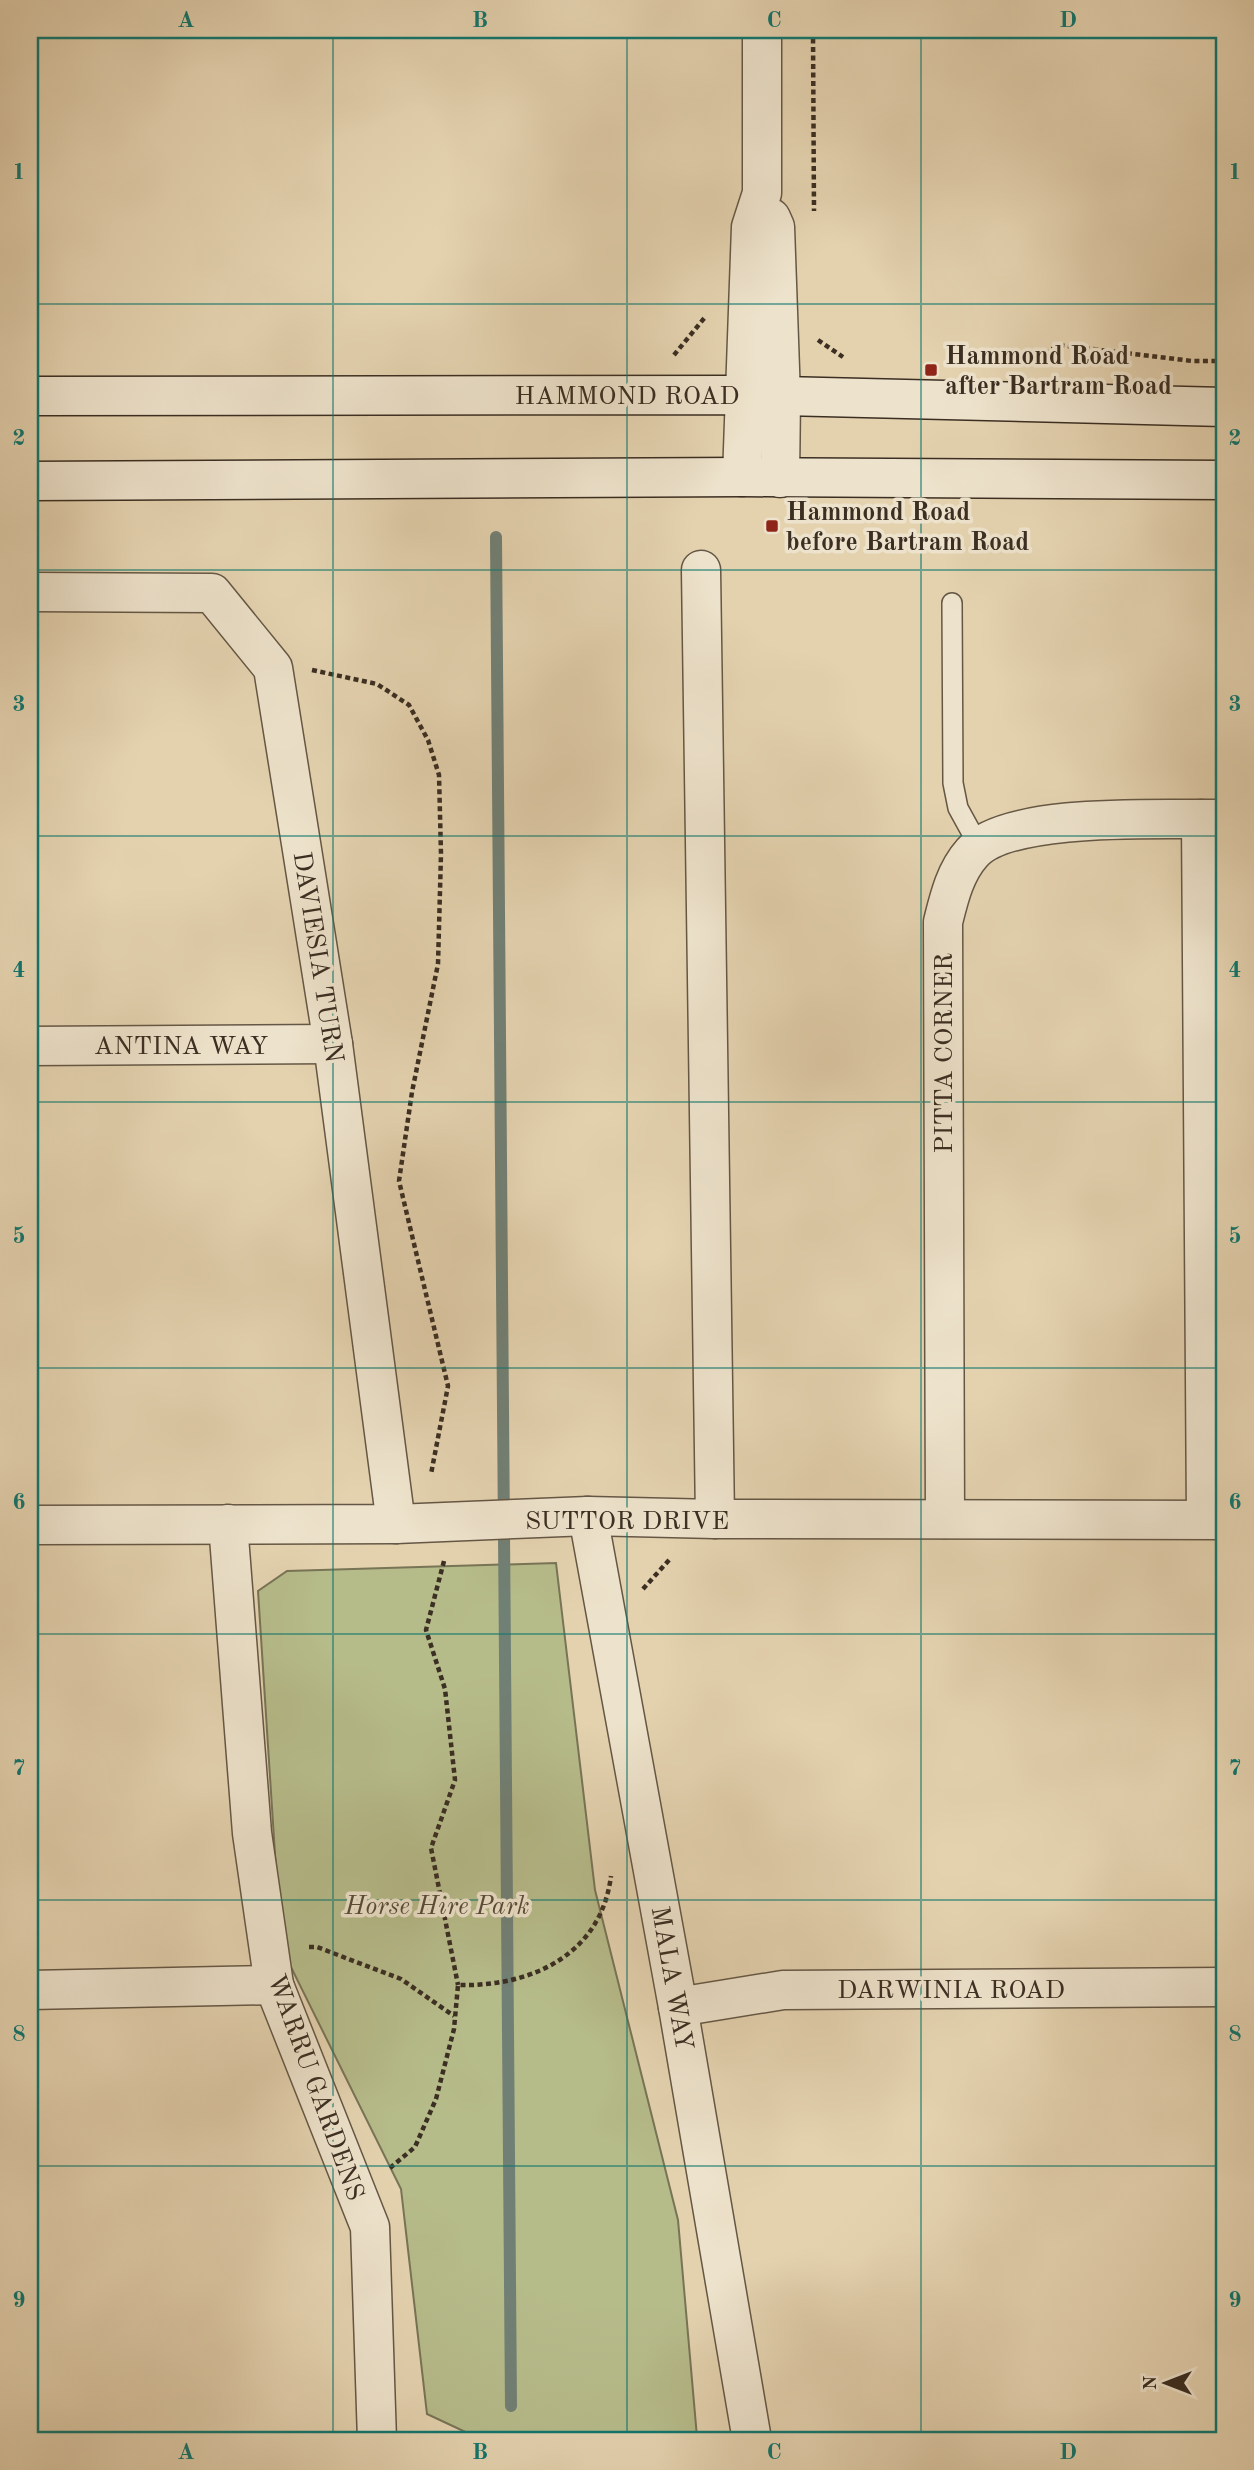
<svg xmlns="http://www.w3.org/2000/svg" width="1254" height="2470" viewBox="0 0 1254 2470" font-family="'Old Standard TT',serif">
<rect width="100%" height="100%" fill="#e4d2af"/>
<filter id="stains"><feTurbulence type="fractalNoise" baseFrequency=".00286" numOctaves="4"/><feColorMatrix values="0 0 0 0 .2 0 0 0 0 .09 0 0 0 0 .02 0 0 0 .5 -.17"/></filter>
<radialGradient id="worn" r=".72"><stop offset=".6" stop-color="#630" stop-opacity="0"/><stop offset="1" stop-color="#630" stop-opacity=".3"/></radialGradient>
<path fill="#b6bb8a" stroke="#787456" stroke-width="2" d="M556,1563L595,1890L678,2220L697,2437L514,2440L474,2436L427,2414L401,2189L281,1947L258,1591L287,1571Z"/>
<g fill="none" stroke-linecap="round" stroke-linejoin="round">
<path stroke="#718075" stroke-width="12" d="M496,537L511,2406"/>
<defs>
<path id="service" d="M952,603L953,783L958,808L980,848"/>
<g id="minor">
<path d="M771,218L775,227L781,397L780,478"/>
<path d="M742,477L751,227L762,193V30"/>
<path d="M701,570L715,1519"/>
<path d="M30,592L212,593L273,668L333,1044L396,1524"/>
<path d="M1201,819L1206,1518"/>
<path d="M30,1046L333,1044"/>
<path d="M588,1516L678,2007L752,2440"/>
<path d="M945,1519L943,922C949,898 955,872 972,853C1009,811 1168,820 1224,819"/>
<path d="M228,1524L252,1833L274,1985L370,2227L377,2440"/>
<path d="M30,1525L396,1524L588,1516L715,1519L1224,1520"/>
<path d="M30,1990L274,1985"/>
<path d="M678,2007L783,1990L1224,1987"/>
</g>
<g id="secondary">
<path d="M30,396L744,395L1224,407"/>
<path d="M30,481L742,477L1224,480"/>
</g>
</defs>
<use href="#service" stroke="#655745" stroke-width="22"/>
<use href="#minor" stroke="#655745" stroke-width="41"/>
<use href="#secondary" stroke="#3b2e22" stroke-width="41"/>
<g stroke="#3b2e22" stroke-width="4.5" stroke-dasharray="5 3.5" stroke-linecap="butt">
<path d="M813,30L814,211"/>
<path d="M818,340L843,357"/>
<path d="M674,355L706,316"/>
<path d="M1030,362L1059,345L1192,361H1224"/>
<path d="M312,670L377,684L409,705L428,740L439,775L441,854L438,964L412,1092L399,1181L448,1386L431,1474"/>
<path d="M444,1561L426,1630L445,1689L455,1780L431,1848L458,1985"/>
<path d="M643,1589L670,1559"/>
<path d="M309,1947H317L401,1979L454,2016"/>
<path d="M390,2168L415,2147L436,2099L454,2029L458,1985C531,1987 601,1955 611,1876"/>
</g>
<use href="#service" stroke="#ede2cb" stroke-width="19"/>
<use href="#minor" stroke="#ede2cb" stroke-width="38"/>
<use href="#secondary" stroke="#ede2cb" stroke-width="38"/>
</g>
<path fill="none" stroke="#0f766e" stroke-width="2" stroke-opacity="0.55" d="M333,30V2440M627,30V2440M921,30V2440M30,304H1224M30,570H1224M30,836H1224M30,1102H1224M30,1368H1224M30,1634H1224M30,1900H1224M30,2166H1224"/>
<g fill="#8f2418" stroke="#ede2cb" stroke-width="2.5">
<rect x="924" y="363" width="14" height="14" rx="3.5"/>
<rect x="765" y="519" width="14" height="14" rx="3.5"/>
</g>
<g text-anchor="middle" stroke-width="7" stroke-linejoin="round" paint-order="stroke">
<g font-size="26" font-weight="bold" fill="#3b2e22" stroke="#ede2cb" text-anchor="start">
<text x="945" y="364">Hammond Road<tspan x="945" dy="30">after Bartram Road</tspan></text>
<text x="786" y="520">Hammond Road<tspan x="786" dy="30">before Bartram Road</tspan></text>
</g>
<g font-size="26" fill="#3b2e22" stroke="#ede2cb">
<text x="627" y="404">HAMMOND ROAD</text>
<text transform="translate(319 957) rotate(81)" y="9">DAVIESIA TURN</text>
<text x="181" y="1054">ANTINA WAY</text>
<text transform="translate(943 1053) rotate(-90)" y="9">PITTA CORNER</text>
<text x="627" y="1529">SUTTOR DRIVE</text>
<text transform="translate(673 1978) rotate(80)" y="9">MALA WAY</text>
<text x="951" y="1998">DARWINIA ROAD</text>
<text transform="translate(317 2087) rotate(70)" y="9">WARRU GARDENS</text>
</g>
<g font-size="26" font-style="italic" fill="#544a37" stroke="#ede2cb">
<text x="437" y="1914">Horse Hire Park</text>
</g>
</g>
<rect width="1254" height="2470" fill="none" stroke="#e4d2af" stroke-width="77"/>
<g transform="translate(1166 2383) rotate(270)" stroke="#ede2cb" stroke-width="5" paint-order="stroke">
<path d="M0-5L12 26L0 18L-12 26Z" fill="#3b2e22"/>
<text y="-10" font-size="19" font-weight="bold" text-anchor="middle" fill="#3b2e22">N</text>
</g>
<rect x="38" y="38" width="1178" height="2394" fill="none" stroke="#0f766e" stroke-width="2.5"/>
<g font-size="23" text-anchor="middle" font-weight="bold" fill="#0f766e">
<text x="186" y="27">A</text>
<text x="480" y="27">B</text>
<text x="774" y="27">C</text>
<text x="1068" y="27">D</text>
<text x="19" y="179">1</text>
<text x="1235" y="179">1</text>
<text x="19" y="445">2</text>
<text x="1235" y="445">2</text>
<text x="19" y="711">3</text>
<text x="1235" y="711">3</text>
<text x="19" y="977">4</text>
<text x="1235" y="977">4</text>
<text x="19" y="1243">5</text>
<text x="1235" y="1243">5</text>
<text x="19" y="1509">6</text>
<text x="1235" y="1509">6</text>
<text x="19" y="1775">7</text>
<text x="1235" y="1775">7</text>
<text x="19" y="2041">8</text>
<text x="1235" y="2041">8</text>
<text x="19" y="2307">9</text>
<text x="1235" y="2307">9</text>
<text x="186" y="2459">A</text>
<text x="480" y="2459">B</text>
<text x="774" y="2459">C</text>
<text x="1068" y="2459">D</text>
</g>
<rect width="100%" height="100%" filter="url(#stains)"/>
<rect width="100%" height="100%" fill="url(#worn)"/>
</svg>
